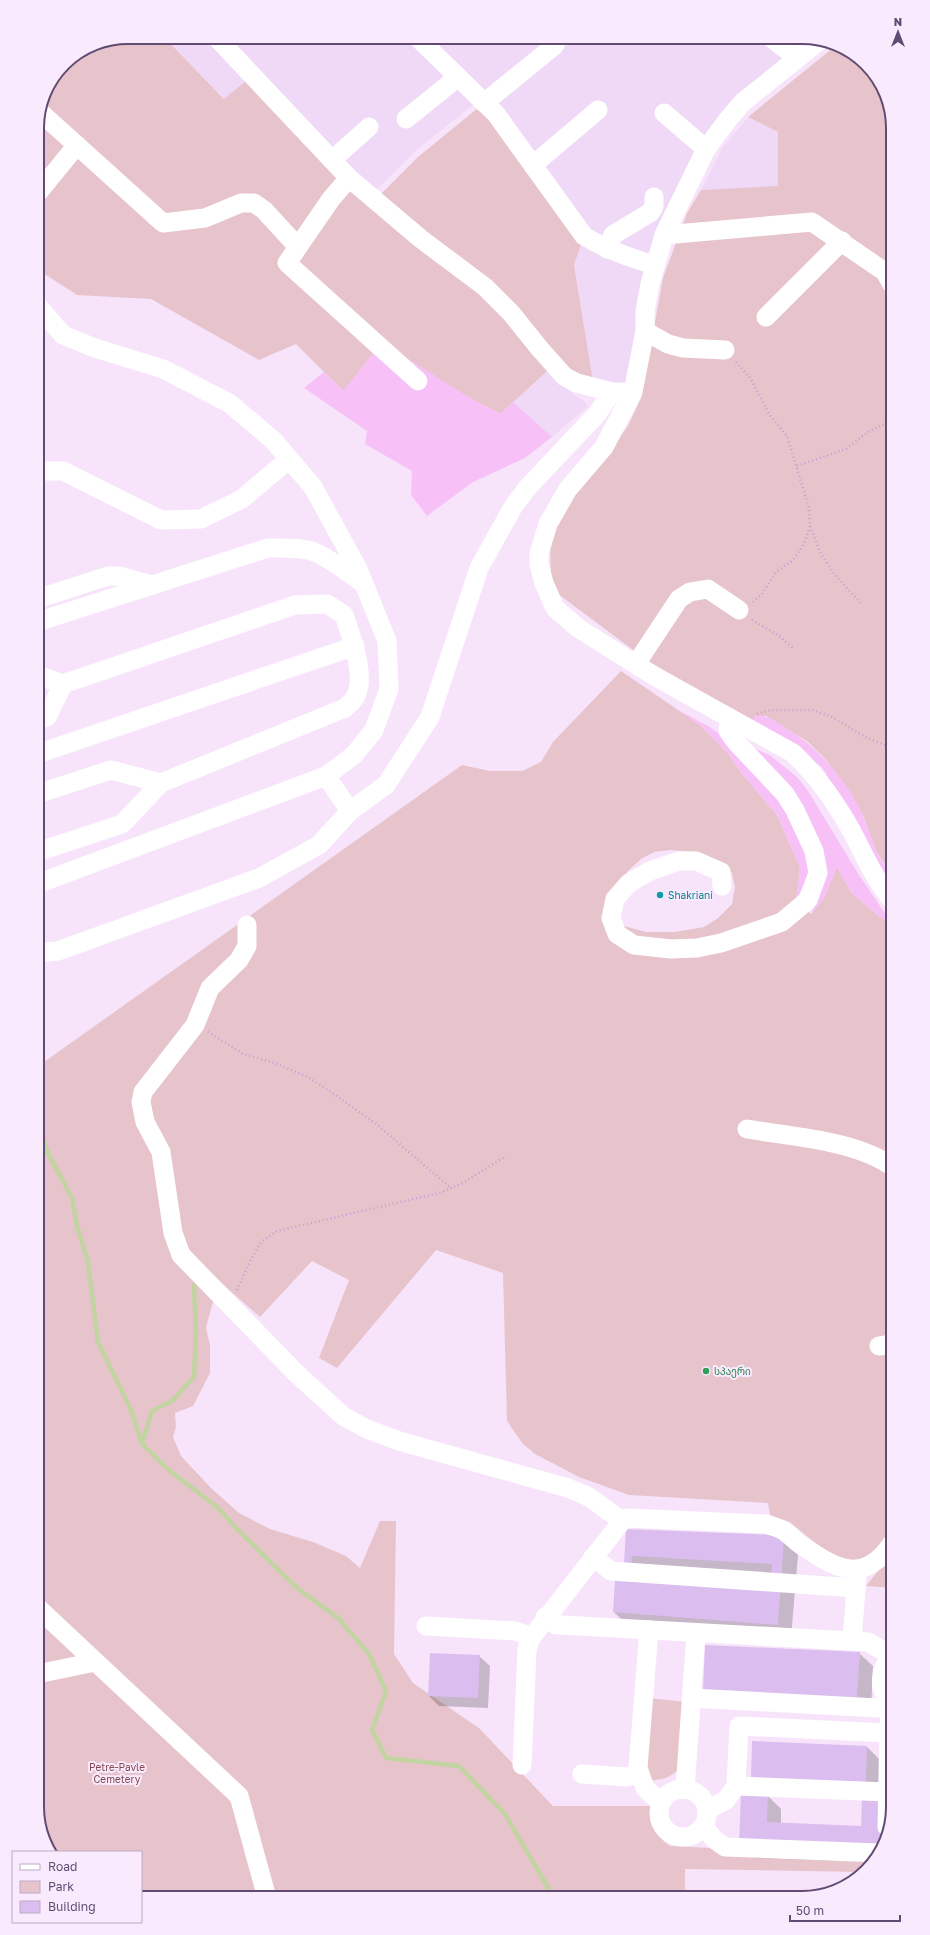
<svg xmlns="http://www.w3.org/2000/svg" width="930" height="1935" viewBox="0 0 930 1935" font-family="'Golos Text','Noto Sans Georgian',sans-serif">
<rect width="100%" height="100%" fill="#f7e4fb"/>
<g fill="#f0d9f7">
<path d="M164,37H216L252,76L225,99Z"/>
<path d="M218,37H415L479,100L414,152L372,194Z"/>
<path d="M417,37H770L797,58L743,102L664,235L633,392L594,387L574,265L584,236Z"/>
<path d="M748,117L778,132V187L701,190L722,148Z"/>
<path d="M550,369L567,389L586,403L588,406L552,437L513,402Z"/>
</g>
<g fill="#e7c4cb" fill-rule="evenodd">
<path d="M128,37H164L224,99L252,76L375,200L418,157L484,103L584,236L574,265L594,387L554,365L500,414L468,397L343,391L296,344L259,360L151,299L77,295L37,269V122L44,93L64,64L94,44Z"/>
<path d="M834,47L857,56L886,94L893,128V877L876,851L863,815L827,761L808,742L766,716L752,720L648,661L558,594L551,579L550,540L569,502L585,484L628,426L641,398L663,278L687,213L701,190L778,186V132L748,117Z"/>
<path d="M621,671L700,725L727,752L743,775L777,815L800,867L796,901L811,914L824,898L837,867L851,892L876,914L893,925V1265H888L893,1292V1534L879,1552L852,1562L836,1557L814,1542L790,1522L770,1515L768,1503L629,1495L579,1477L535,1454L523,1444L507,1421L503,1273L436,1250L337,1368L319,1358L349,1280L312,1261L260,1317L219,1281L206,1327L210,1346V1373L193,1406L175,1413L176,1427L173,1437L181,1456L211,1488L239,1513L270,1529L313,1542L346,1556L360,1568L380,1521H396L394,1654L413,1683L479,1728L553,1806H652C652,1826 654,1834 670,1846L878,1856L877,1858L860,1872L685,1869V1898H141V1852H52L44,1841L37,1807V1624L45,1621L37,1602V1067L462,765L490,771H522L541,762L553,742ZM671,850L698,852L716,860L732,873L735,887L732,904L718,918L704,927L675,932H646L624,926L615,915L618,884L628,871L641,859L654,852Z"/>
<path d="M893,1552V1588L866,1586Z"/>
<path d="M648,1698L686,1702L679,1769C671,1777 663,1780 651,1780L642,1761Z"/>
</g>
<g fill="#f7c1f8">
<path d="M382,342L468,397L500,414L513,402L552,437L525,458L473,482L427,516L411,495L412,471L365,444L367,431L304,388L324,372L343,391Z"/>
<path d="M676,709L710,727L734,745L787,808L807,851L809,875L796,901L800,867L777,815L743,775L727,752L700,725Z"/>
<path d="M756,715C769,716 777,722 788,729C820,750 848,781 863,816C868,827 871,839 876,850C882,864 893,872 893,888L822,767L798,749L752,720Z"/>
<path d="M748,745L771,756L797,777L808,791L859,875L893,925L876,914L851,892L837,867L824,898L811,914L822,887L824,871Z"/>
</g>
<g fill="#0003">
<path d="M627,1530L778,1536L798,1555L791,1638L628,1626L614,1612L624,1582Z"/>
<path d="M859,1653L873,1666L871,1712L718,1705Z"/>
<path d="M479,1656L490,1666L488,1708L439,1706L429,1696Z"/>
<path d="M867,1747L881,1761L879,1797L752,1779Z"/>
<path d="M742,1794L767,1795L781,1809V1824L862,1827L863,1800H884L892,1809L884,1836L885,1812H883L882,1843L877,1858L872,1862L754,1858L740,1844Z"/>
</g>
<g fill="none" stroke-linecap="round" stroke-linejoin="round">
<g stroke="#c2d4a1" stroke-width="4.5">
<path d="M37,1121L48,1153L72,1198L77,1226L88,1262L98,1342L131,1410L142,1444L170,1471L217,1507L240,1532L297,1588L338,1618L369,1654L386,1691L372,1730L386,1758L459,1766L505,1814L554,1898"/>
<path d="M142,1444L152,1411L173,1400L194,1377L196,1333L194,1285"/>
</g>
</g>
<g fill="#dbbeef" fill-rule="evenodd">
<path d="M626,1529L778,1535V1540H784L778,1625L613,1612L615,1580H623ZM632,1556L772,1564L770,1589L630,1580Z"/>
<path d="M705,1645L860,1652L857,1698L703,1691Z"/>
<path d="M430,1653L480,1655L478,1698L428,1696Z"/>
<path d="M752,1741L867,1746L866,1784L751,1779Z"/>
<path d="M741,1793L768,1794L767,1822L861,1826L862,1798L884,1799L883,1839L880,1849L739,1844Z"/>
</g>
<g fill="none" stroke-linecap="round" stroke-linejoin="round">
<g stroke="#bfa1d3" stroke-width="2.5" stroke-dasharray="1 3" stroke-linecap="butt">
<path d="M736,362L751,379L769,414L787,436L809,508L810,526L820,552L834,574L861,603"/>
<path d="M797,466L846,449L868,432L893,420"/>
<path d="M753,602L762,594L776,572L793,560L804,544L810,526"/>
<path d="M752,620L778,635L793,648"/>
<path d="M757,714L771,710H813L832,717L867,738L893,748"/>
<path d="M208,1032L243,1054L272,1062L308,1077L328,1090L375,1123L451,1188"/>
<path d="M237,1290L250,1261L261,1242L277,1231L439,1193L461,1184L506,1156"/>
</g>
<g stroke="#fff" stroke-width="19">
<path d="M216,37L349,178L421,239L485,287L511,313L540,349L565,377L577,383L612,392H624"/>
<path d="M417,37L496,114L584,236C607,250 630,258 655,265"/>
<path d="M770,37L797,58"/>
<path d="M819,41L743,102L729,118L706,149L664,235L650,284L645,311V331L633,392L604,447L568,489L548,524L539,554V564L544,583L555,608L578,628L654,676L793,753C812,771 828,792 841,813C860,842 870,875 893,901"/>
<path d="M484,103L554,46L558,39L557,37"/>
<path d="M40,112L163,223L205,218L241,203H254L264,210L298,247"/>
<path d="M664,113L706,149"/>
<path d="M406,119L458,77"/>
<path d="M332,160L369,127"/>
<path d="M533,165L598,110"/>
<path d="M349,178L331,199L287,263L418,381"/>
<path d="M37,194L77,145"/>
<path d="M664,235L812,222L885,272L893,286"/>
<path d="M607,249L613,235L651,212L654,206V197"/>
<path d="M37,305L63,335L95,348L163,369L229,403L273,440L313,487L358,569L387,641L389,689L374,730L354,755L326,776"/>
<path d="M766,317L842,241"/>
<path d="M645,331L668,344L683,348L725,350"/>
<path d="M37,471H63L161,520L201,519L242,499L289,459"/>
<path d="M37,599L108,576H119L151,585"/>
<path d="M37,622L268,548C282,548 298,547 312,551C330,558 347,572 363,583"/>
<path d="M636,664L679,599L690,592L708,589L739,610"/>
<path d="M37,675L63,684L295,605L327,604L344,615C351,636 368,679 354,699C352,702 348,705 345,708L161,783"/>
<path d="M37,720L47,717L63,684"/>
<path d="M37,754L355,646"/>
<path d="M37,852L122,824L161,783L111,770L37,794"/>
<path d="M37,884L326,776L350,811"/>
<path d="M722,886L721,872L696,861H679L650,871L629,883L615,899L611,918L617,934L634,945L671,949L697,948L721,943L782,922L808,900L818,873L814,851L795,810L785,794L736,742L728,731L730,718"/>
<path d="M247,925V946L239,960L210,988L195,1025L143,1092L141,1102L145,1122L161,1152L173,1233L181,1255L297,1374L343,1416L367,1429L399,1441L568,1488L589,1497L622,1521"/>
<path d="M37,953L58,951L259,878L319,845L350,811L386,785L430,717L479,568L513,507L528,487L597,414L612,392"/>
<path d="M747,1129C793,1137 855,1140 893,1167"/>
<path d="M879,1346L893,1344"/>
<path d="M593,1557L611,1571L856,1588"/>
<path d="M37,1607L239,1796L267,1898"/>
<path d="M545,1617L556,1625H562L868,1642L892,1656"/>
<path d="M426,1626L515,1631L524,1634L531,1638"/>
<path d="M649,1630L638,1768L645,1788L661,1803"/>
<path d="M852,1641L857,1576"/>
<path d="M37,1674L95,1662"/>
<path d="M692,1698L878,1708L884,1706L890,1701"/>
<path d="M893,1703C876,1691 879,1668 893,1655"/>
<path d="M522,1765L527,1650L531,1638L622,1521L627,1518L766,1524C770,1526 776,1527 780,1529C787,1532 792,1538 797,1542C833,1567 862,1588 893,1542"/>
<path d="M582,1774L627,1777L639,1773"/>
<path d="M736,1786L888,1792"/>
<path d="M685,1789L696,1633"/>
<circle cx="683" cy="1813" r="24"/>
<path d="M707,1810L726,1800L736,1786L739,1726L889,1733"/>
<path d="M703,1826L715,1840L725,1847L879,1853"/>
<path d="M887,1827L889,1726L890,1717L893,1711"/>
</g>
</g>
<circle fill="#0f9aa8" stroke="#faeafe" stroke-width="1.5" cx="660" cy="895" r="4"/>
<circle fill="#2e9e5b" stroke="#faeafe" stroke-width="1.5" cx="706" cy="1371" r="4"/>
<g text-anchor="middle" stroke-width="4" stroke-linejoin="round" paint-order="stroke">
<g font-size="10" fill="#0d838f" stroke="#faeafe" text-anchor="start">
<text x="668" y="899">Shakriani</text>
</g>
<g font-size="10" fill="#27864d" stroke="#faeafe" text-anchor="start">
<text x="714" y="1375">სპაერი</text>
</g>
<g font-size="10" fill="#824a4f" stroke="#faeafe">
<text x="117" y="1771">Petre-Pavle<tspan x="117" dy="12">Cemetery</tspan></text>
</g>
</g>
<path d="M0 0H930V1935H0ZM128 44H802A84 84 0 0 1 886 128V1807A84 84 0 0 1 802 1891H128A84 84 0 0 1 44 1807V128A84 84 0 0 1 128 44Z" fill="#faeafe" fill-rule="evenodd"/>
<path fill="none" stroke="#614b72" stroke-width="2" d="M128 44H802A84 84 0 0 1 886 128V1807A84 84 0 0 1 802 1891H128A84 84 0 0 1 44 1807V128A84 84 0 0 1 128 44Z"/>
<rect x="12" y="1851" width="130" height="72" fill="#faeafe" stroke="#bdaac6"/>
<rect x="20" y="1864" width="20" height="6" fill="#ffffff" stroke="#bdaac6"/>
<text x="48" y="1871" font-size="12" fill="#614b72">Road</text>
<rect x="20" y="1881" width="20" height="12" fill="#e7c4cb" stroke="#bdaac6"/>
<text x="48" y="1891" font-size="12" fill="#614b72">Park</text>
<rect x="20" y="1901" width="20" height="12" fill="#dbbeef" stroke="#bdaac6"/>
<text x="48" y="1911" font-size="12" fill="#614b72">Building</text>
<g transform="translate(898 32)" stroke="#faeafe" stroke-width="3" paint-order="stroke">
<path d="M0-3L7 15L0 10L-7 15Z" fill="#614b72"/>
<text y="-6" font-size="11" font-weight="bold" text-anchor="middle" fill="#614b72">N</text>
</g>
<path d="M790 1915v6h110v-6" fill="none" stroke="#614b72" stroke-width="2"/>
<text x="796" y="1915" font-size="12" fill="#614b72" stroke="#faeafe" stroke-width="3" paint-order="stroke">50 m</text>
</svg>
